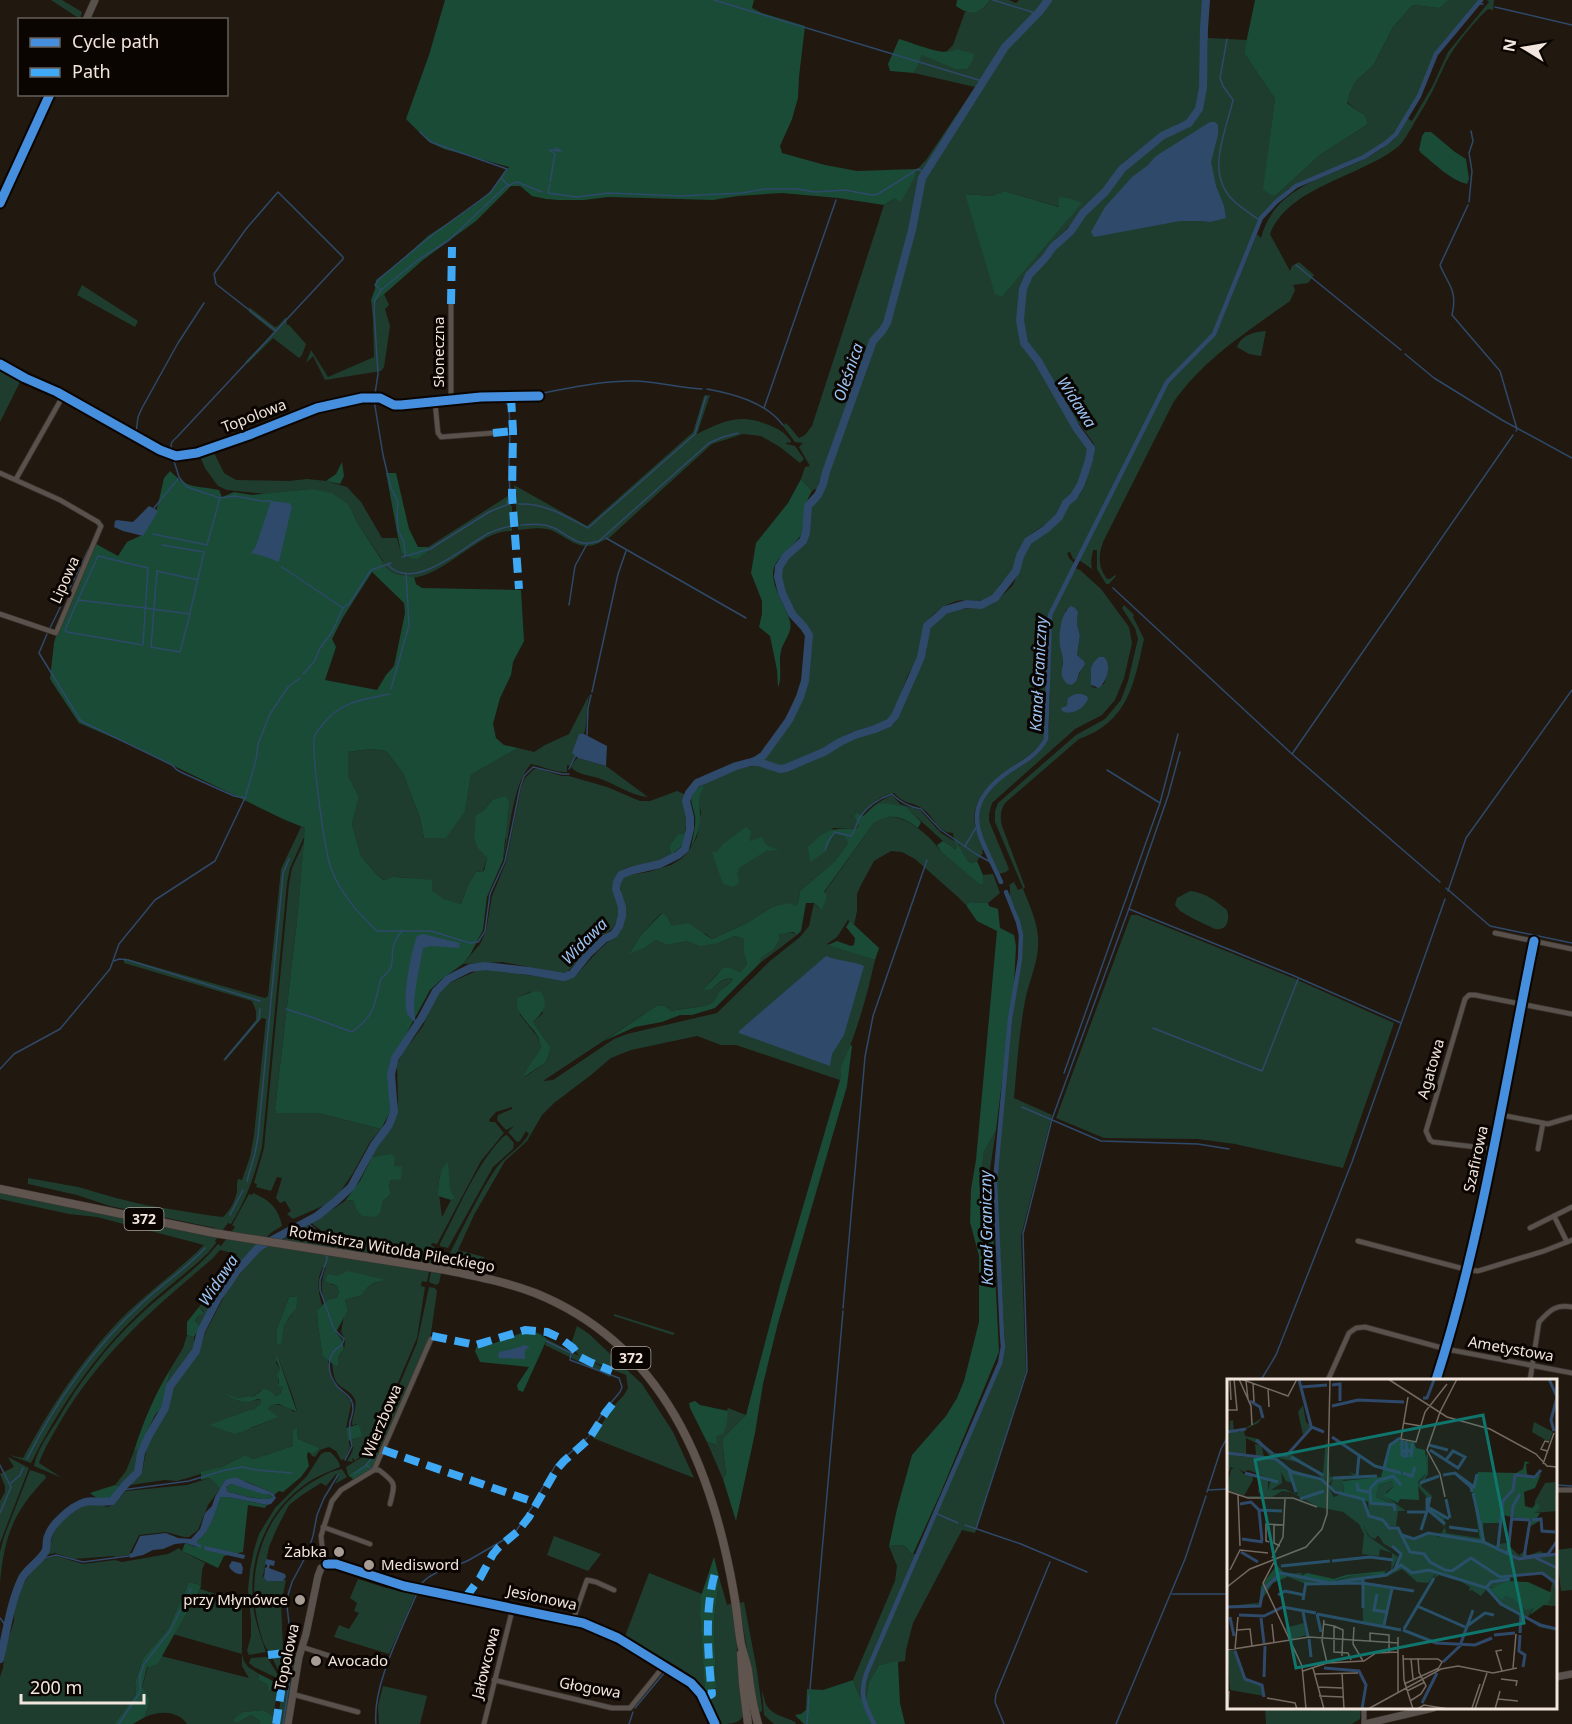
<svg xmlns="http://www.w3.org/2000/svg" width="1572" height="1724" viewBox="0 0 1572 1724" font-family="'Noto Sans',sans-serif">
<rect width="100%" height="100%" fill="#211810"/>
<g fill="#1f3d2f" fill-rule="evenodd">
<path d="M51,0H62L82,12L80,19Z"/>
<path d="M990,0H1009L1016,3L1019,0H1045L1036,14L1006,43L975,87L921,174L904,251L887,317L880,331L875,336L870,345L817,488L812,491L801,479L805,467L810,466L799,447L803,443L795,442L783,426L786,423L799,438L805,435L812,426L884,205C904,195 911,174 926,160L975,87L914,73L921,54L957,70L967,69L952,52H946L953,45L965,12C979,12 982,12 990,0Z"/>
<path d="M1050,0H1202L1203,5C1202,18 1200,31 1200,43C1200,62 1206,109 1188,121C1187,122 1181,123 1179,123L1127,160L1100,193L1084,207L1073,223L1055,240L1034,265L1024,277L1020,289L1018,300V326L1022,346L1036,365L1075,430L1084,441L1088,451C1083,463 1081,485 1073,493C1070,497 1065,499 1063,502C1058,507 1058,513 1054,518C1043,528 1031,530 1023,544C1017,553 1018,564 1012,573C1009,577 1005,579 1002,582C998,587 997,593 991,597C982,603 975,600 965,600C951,600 934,611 927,622C920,632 922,641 919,652C916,661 911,669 907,677C901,692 898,710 886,722L851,732L822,750L784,766L761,760C779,744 799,711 806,687C808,678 807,669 808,660C809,653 813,645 811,638C809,627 799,620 793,611C787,602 779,584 780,573C782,557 797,554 804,541C810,531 807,521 809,510C810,505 813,503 816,499C822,492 825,483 826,474L874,343L883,333L887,326L909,250L923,180L1004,51L1036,20ZM1004,191L1060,207L1081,203L1002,297L965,194L992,196Z"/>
<path d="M1449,0H1480L1435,55L1418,95L1398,128L1389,138L1382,145L1362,156L1288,189L1261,218L1214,333L1167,380L1076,560L1073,559L1070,552L1067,553L1069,558L1074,563L1048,620L1045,736C1040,748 1030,755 1019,762C998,777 967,798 976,828C978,836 982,843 985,850H982L983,853L977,861L972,863L963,857L959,845L956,843L957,847L955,849L943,841L911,812L863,817C872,806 879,801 892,795L900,804L920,810L941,833L954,841L953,833C938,833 934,816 923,809C912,801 906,806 894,793C880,795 870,805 861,815L856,812L854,816L859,826L856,829L833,828L826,851L834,834L845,837L848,843L835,861L800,891L798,903L795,906L772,907L747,923L712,939L706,934L672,926L667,916L661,913L641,935L630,953L645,948L656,940L667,945L688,941L718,943L735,936L744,939V954L747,964L740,972C720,963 717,975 704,989H712C719,983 723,978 733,979C729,985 723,987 719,992C717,995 716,998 714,1001C707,1008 682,1008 672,1011L663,1005L656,1006L543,1081L553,1080L614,1039L627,1034L717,1013L770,961L800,937L809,926L814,903L819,908L824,893L874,823C878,820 881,817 886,817C905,814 932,837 941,852L981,885L984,883L983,875L993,874L1000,893L988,903L970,902L966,905L958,897L915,859L902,852L891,851L874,861L861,885L857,894V911L854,925L848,920L837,937L827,944L875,960C869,986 863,1010 854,1035C849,1051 841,1062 840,1080L736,1045H721L697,1036L631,1050L611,1058L591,1075L554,1103L542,1115L527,1141L505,1161L474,1215L458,1250L484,1257L483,1262L450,1253C464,1226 480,1191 497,1167C507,1154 519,1150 529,1134L526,1131L520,1141L517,1142L508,1132L514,1126L506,1130L497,1120L498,1115L512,1109V1107L496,1112L489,1120L490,1122H495L504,1133L481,1161L437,1244L432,1243L431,1245L435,1248L431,1261L427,1282L422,1281L421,1286L425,1287L417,1338L375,1436L367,1450L355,1461L353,1458L352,1459L353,1462L347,1461C352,1453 355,1449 351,1440L361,1436L359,1424L352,1425C352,1417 357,1408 355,1400C352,1391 342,1389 337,1383C333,1377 333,1369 332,1363L337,1367L339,1363L338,1357C346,1349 347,1342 341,1332L344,1316L348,1310L345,1300L362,1295C367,1285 374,1283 384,1280L330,1284L337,1286L339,1293L336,1298L329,1299L325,1303C320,1290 321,1280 326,1267H323C316,1279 318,1292 322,1305L317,1310C317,1326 321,1339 322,1356L328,1360L330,1374L333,1382L350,1400L351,1405L346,1428L350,1447L345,1459L341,1460L336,1451L329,1447L320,1450L315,1457L312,1456L309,1452L313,1454L320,1448L298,1439L297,1428L293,1430V1446L253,1459L245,1455L222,1467L191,1477L177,1481L165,1480L130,1485L142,1472L147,1447L153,1433L169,1408L171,1391L174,1385L199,1353L205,1333L229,1287L261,1250L288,1237L289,1239L299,1234L297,1231L307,1225L315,1232L321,1240H326C324,1230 317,1228 310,1222L327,1213L345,1201L353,1200L356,1209L381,1211L383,1201L391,1194L389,1186C394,1176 393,1165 392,1155L372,1157L378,1144L393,1126L395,1119L398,1101L397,1065L402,1054L423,1026L435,997L440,991L449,983L479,970H493L554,979H567L577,974L598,951L618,933L626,913L621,893L620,884L621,880L630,875L648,872L671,865L681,859L688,852L697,837L701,812L698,800L700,792L704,788L702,785C714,777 743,765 758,766C767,767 777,773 787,771L820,758L843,744L863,735L883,730L894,724L924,659L927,648L926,634L935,621L944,614L957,609L978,608L985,607L994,603L1003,595L1013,585L1020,568L1022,556L1030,542L1050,530L1059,522L1064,515L1067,506L1079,496L1086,483L1089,466L1092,463L1094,456V444L1073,415L1038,355L1027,343L1025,336L1023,320L1024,299L1026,288L1032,276L1059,245L1070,237L1086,214L1107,194L1120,176L1155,145L1180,129L1189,127L1201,113L1206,93L1208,38L1247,40L1244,53L1275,99L1270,140L1275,196L1320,155L1368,124L1365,115L1356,110L1347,102L1350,93L1356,81L1373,66L1393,27L1413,5L1440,8ZM530,992L543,1013L533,1022L551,1048L546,1062L525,1077L541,1047L537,1036L520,1015L518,997ZM440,1174L454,1199L451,1200L442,1217L438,1187ZM298,1296C296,1309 290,1322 277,1328L289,1297ZM278,1357L293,1397L297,1411L294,1412C287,1406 281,1404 272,1405L268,1409L278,1417L252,1428L210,1425L249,1410L256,1409L260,1404L261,1400L239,1401L229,1395C240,1399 251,1400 260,1391L276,1396L280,1394L283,1387L278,1383L280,1369L276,1363Z"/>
<path d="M1487,0H1494L1493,10L1488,9C1473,23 1455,45 1446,62C1443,68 1441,74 1438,79C1431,96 1421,111 1412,127C1408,133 1404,141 1399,146C1361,177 1289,186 1270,234L1290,271L1292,266L1299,262L1314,275L1308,283L1293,285L1295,290L1290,301C1248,331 1202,360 1173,403L1103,542C1098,556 1098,567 1107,579H1110L1115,575L1116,576L1109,584H1106L1097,569V550H1093L1091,561L1092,569L1079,560L1091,534L1167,383L1216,334L1257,234L1261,238C1278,175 1345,179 1388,144C1397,138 1402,128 1407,118L1412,121L1433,85L1448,52L1489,2Z"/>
<path d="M82,285L138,321L135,327L77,295Z"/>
<path d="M384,294L389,305L385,309L390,326L384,367L381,371L325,380L313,356L306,363L311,350L328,377L374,357L373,320L371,300L374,304Z"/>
<path d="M249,307L275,327L278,326L286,317L287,325H289L306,344L302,355L299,358L273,338L248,363L245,362L274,332L249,312Z"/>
<path d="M1266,331L1261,356L1249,354L1237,347C1241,335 1254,332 1266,331Z"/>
<path d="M0,366L22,378L0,422Z"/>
<path d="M710,395L697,434C724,421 739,413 769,425C780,430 783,431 791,441L790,443L787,442L786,444L795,446L804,459L800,463L780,447L761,436L743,434L712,444L609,538C602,541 595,546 587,546C572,546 561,532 547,529C537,527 527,529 518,530L514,485L587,526L693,432L704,396Z"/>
<path d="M212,449L224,473L236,480L289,481L307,479L326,481L347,487L361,502L382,538H397L401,553C415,560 416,560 429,551L428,547L508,496L511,506H512V531C471,528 421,611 381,563L383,561L358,524L349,505L311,489L265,494L227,490L218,486L205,468L199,454Z"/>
<path d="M1075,568L1080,570L1101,589L1129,627L1132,643L1124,678L1115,700L1102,715L1075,729L992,803L989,814V821L1009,869L1006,872L999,874C992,857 981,840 978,822C972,780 1029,772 1045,744C1048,739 1048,732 1049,726L1051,617ZM1066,609L1078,612L1077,624L1080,635L1077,655L1084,661L1077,680L1062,677C1061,670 1063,664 1063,657C1062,640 1060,625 1066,609ZM1093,663L1108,670L1104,684L1095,688L1091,686V668Z"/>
<path d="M1124,605L1134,615L1133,617L1144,639C1134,684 1128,722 1079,739L1005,803C1000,811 1000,817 1002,826L1025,887L1023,889C1029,904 1037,921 1038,937C1040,959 1029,980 1025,1001C1019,1033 1017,1065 1014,1098L1052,1115L1021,1236L1026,1371L975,1533L962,1530L913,1623L906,1650L905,1661L879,1665L869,1682L866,1699L860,1697L853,1680L895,1581L897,1566L889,1546C899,1545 905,1543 910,1553L919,1555L1002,1362L1005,1346L996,1180L1012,1020L1022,947V932L1015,908L1010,899V887L1009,885L1014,882L1018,890L1023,888L995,822V811L998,803L1076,735L1105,719L1121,700L1128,681L1138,639L1135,628L1122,608Z"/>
<path d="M589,695C586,708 588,722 584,734H579L576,755L570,766L567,765V772C555,773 543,766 531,764C511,787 511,831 503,860L506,840L492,800L484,810L476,815L481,852L487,858L483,871L476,872L468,885L461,904C454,902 447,901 442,898C420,885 412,872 385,880L377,875L361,856L352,824L359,797L348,775V752L371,749L386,751L403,773L420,818L424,838L465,811L471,775L518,748L534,752L545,745L569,734Z"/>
<path d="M578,758L606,766L648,797C630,796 615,783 598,778C589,775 578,775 571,767L576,759Z"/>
<path d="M534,769H539L562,776H569L607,787L640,801H650L677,791L684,794L687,816L685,833L678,834L669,846L671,855L650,864L627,867L617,875L614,883L619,910L618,919L612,929L603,935L567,972L561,973L502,962L463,964L480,944L486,931L492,896L506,862L521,788L525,778Z"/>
<path d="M301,827L305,828V835L290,868L287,883L262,1147C255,1175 246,1200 231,1224L228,1223L215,1241L216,1243L208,1253C186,1274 160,1292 138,1314C93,1357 59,1408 31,1463L9,1455L23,1458C49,1410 78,1365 115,1325C142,1296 176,1273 204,1245L97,1217L69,1214L0,1199V1192L214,1237L215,1228L110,1206L77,1195L28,1184V1178L78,1187L116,1198L145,1205L213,1216L223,1217C230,1211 237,1198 237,1189C237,1185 237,1182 238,1179L242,1180L250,1157L254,1135L266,1019L262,1018L225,1061L223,1060L256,1020V1011L252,1001L124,963V958L265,998L268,996L281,869Z"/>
<path d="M304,842L297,920L275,1109L276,1113H318L381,1129L370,1142L353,1173L338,1195L325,1205L293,1219L287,1214L291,1211L285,1201L280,1203L276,1198L282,1178L277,1177L271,1191L256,1187L257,1184L254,1183L264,1148L289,884L292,868Z"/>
<path d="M1190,891C1204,892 1216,901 1227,910C1230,920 1227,931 1215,929L1192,918L1180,911L1175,905L1177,898Z"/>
<path d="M1131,915H1137L1293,978L1394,1023L1343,1168L1235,1144L1198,1139L1104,1138L1056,1118Z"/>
<path d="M785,932L793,933L797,935L760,963V958L774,949L780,939L779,934Z"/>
<path d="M996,1130L990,1169L982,1167L984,1152Z"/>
<path d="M507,1135L514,1143L513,1149L493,1167L448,1248L440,1246V1244C458,1209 477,1163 504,1136Z"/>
<path d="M253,1193C269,1199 279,1209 282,1226L272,1232L236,1266L215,1296L210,1311L200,1326L195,1322L198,1316L204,1312L199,1307L228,1270L237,1254L220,1250L212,1259C152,1310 101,1353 60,1422C52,1436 44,1449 39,1463L62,1478L34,1466C37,1450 48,1435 57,1421C79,1382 107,1346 139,1316C165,1291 195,1272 218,1244L221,1246L235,1227L232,1225L249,1194L252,1195Z"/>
<path d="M439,1249L445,1254L439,1283L436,1285L429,1282L434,1257Z"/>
<path d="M429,1287L435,1288L437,1291L431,1333L428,1341L379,1455L374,1453L365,1464L348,1475L346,1467L364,1456L376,1440L417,1343Z"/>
<path d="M614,1314L675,1333L673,1335L614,1316Z"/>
<path d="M577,1326L589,1334L642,1384L673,1432L694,1478L593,1438L612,1408L624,1395L628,1388L626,1375L591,1361L611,1372L610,1377L545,1345L547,1339L579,1356L571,1344Z"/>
<path d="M187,1335L194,1337V1349L167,1384L171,1368L183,1348Z"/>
<path d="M728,1408L746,1415L722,1439L726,1476L723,1479L707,1442L716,1445V1436Z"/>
<path d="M138,1450C138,1456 138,1466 135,1471C133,1476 123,1482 119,1486L115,1485L126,1471L134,1451Z"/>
<path d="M325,1452H330C334,1455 340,1462 340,1467C328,1472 317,1476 307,1483C263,1513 245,1566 255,1617C258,1629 262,1641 266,1652L249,1655L247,1651L251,1636V1620L248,1590L250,1570L254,1550L259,1534L275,1508L307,1476L321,1454Z"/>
<path d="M8,1457L29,1468L0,1543V1501L5,1492V1486L0,1474L14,1467Z"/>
<path d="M342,1469L347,1477L335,1484L339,1476L336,1474L326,1486L321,1483L302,1495L289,1505L277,1528L269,1547L263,1576L267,1581L286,1580L281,1603L283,1650L281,1652L270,1653C262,1645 260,1630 257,1619C247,1568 264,1513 309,1484C319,1478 330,1471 342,1469Z"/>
<path d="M30,1470L45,1475L46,1478C13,1512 4,1537 0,1583V1552L4,1537Z"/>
<path d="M210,1478L220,1489L208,1505L198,1530L189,1537H184L166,1532L139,1535L129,1555L115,1557L114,1556L73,1559L55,1553L43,1556L48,1550L54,1532L59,1524L65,1518L82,1507L90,1503L108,1507L114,1504L126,1491L187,1485Z"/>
<path d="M554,1536L601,1554L588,1571L547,1555Z"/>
<path d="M179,1548L182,1551L205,1563L202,1570L201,1585L189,1582L168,1629L143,1658L135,1682L136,1694L114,1724H0V1677L3,1668L5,1650L14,1621V1604L20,1590L32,1570L42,1560L56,1556L83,1564L115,1560L122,1562L168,1554Z"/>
<path d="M1572,1548V1590L1561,1591L1556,1550Z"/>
<path d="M649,1573L702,1594L700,1615L705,1689C687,1667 649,1652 624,1639Z"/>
<path d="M719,1577L727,1605L733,1603L743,1716C739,1724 729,1724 719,1724L715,1719L707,1701L715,1694L716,1688L714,1621Z"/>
<path d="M358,1579L386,1588L416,1593L389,1654L334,1637L339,1625L349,1629L359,1613L354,1611L357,1603L350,1598Z"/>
<path d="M200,1589L242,1602V1654L244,1661L248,1667L259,1674L258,1680L267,1684L268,1691L278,1689L273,1716L264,1710L243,1712L237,1723L251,1715L260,1721L259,1724H187C177,1710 159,1711 145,1717L150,1700L142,1688L148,1666L157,1665L161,1656L249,1678L242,1666V1654L173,1634Z"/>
<path d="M744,1602L757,1671L762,1708V1711L758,1713L739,1603Z"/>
<path d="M296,1653L297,1654L286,1724H277L283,1684L281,1676L272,1657L274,1655Z"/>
<path d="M267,1657L278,1675L277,1678L254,1667L249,1663L251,1658Z"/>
<path d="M383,1686L427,1696L420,1724H379L378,1706Z"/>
<path d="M762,1691C764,1694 764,1702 767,1706C772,1715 786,1717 795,1722L796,1724H774L764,1715Z"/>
<path d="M1265,1708H1361L1360,1719L1352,1724H1266Z"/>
</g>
<g fill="#194b37" fill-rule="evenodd">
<path d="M445,0H754L752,8L762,13L805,26L799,77L798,98L792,119L780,146L782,153L825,165L857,171L916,169L915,176L901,202L895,198L884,205L838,198L782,193L738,196L713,200L608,197L584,200H559L546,199L532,196L520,186H511L476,221L423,260L373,304L371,300L375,289L376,280L391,269L428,236L472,207L492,190L509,167L444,149L429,142L406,119L429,55Z"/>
<path d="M957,0H990C980,15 970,16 956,6Z"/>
<path d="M1255,0H1449L1440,8L1413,5L1393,27L1373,66L1356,81L1350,93L1347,103L1356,110L1365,115L1368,124L1320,155L1275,196L1263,190L1275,99L1244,53Z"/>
<path d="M899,39C914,43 945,58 957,49L974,54L973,60L967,69L957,70L922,55L914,73L890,71L888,64Z"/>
<path d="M1425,132H1431L1455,152L1466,159L1469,179L1467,184C1450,180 1435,164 1421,153L1419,150L1422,136Z"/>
<path d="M1004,191L1059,207L1058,202L1060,197L1072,199L1082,203L1002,297L995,294L965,194L992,196Z"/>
<path d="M342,462L344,476L340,484L326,481L336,474Z"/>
<path d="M170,471C189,490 195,485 219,490L222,497L234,492L252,495L311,489L332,493L349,505L358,524L383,562L382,563C391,575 399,576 414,577L416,584L422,588L521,590L524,641L513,662L511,675L500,698L493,724L496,738L504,745L518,748L471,775L465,811L446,838H424L420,818L403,773L386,751L371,749L348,752V775L359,797L352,824L361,856L377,875L384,880L394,877L432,880V891L444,899L461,904L468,885L476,872L484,871L487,858C470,842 475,836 476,815L484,810L492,800L506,796L509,801L503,860L487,897L483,930L470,955L463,964L443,978L430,990L389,1066L390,1112L381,1129L318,1113H276L275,1109L297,920L305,828L283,819L135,747L79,723L50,679L54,643L58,629L96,544L118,556L127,542L142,535L156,513L164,478ZM372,572L404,603L405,613L394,666L386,675L377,690L325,680L336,647L332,639L342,619Z"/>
<path d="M386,473H396L409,529L418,547H428L429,551L417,559L411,558L401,553Z"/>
<path d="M801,479L812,491C802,507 808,516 803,531C797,546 774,556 773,573C773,590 785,605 790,621C793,633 783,641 781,651C778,665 783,675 778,688L777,670L770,636L759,627L762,614V601L751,573L756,543L788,503Z"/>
<path d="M702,785L704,788C696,797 700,802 700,812C701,824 697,837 691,847C693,837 696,826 695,816C692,801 686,797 702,785Z"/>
<path d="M884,803L906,807L921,822L918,828C902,817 891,812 874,823L824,892L827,896L822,910L814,903H806L801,931L797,935L793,932L779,934L780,939L774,949L761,958L760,963L715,1008L692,1015H680L662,1022L635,1027L604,1041L656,1006L663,1005L672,1011C683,1008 707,1008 714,1001C716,998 717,995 719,992C723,987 729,986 733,979C723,977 719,983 712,989L703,990L723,968H730L740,972L747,964L744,954V939L735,936L718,943L700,946L688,941L667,945L656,940L645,948L629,954L641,935L662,913L667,916L672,926L688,923L712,939L747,923L772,907L790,903L795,906L798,903L800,891L835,861L848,843L845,837L834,834L826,851L810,862L808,847C827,829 830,828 856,829L859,826L854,816L856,812L863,816L877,804Z"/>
<path d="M746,827L752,832L749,838L750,841L762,837L766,845L779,850L766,851L739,868L737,874L739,882L734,887L723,884L712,852H717L723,844Z"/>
<path d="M685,833L682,846L671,855L669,846L678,834Z"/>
<path d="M943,841L955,849L957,847L955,841C963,848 962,859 972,863L977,861L983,875L984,883L981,885L977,882L941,852L937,845Z"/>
<path d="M970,902L988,903L989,906L998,909L1000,928L1014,935L1016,946L1014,985L996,1130L984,1152L982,1167L990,1169L999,1352L941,1492L913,1554L910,1553C906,1543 899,1545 889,1546L897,1509L912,1455L946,1416L957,1398L964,1381L979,1322V1256L970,1222L971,1189L976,1160L997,931L977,921L966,905Z"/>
<path d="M850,921L879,948L875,960L828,945L837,941L851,946L854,945L855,938L846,927Z"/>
<path d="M535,991L541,992C550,1004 542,1013 533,1022L551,1048L546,1062L524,1077C527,1066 536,1058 541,1047C540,1044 539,1041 538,1037C531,1023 513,1015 518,997Z"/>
<path d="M850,1045L852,1046L847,1086L778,1323L763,1384L755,1433L736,1521L723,1479L726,1475L722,1439L746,1415L781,1282L840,1080L841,1067Z"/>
<path d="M392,1154L395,1158L394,1166L402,1167L401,1179L391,1180L389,1186L391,1194L383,1201L381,1211L376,1217L362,1216L356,1209L353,1200L345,1201L360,1181L372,1157Z"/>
<path d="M448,1162L450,1190L455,1199L451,1200L438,1196C438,1183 439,1170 448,1162Z"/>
<path d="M348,1271L386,1280C375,1282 368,1284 362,1295L345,1300L348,1310L336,1332L342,1340L344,1349L338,1357L339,1363L337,1367L322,1356C321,1340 317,1326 317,1310L329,1299L336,1298L339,1293L337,1286L325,1281L328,1274L337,1276Z"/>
<path d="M298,1296L296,1308L284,1325L281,1344L277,1345V1328L289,1297Z"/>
<path d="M199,1307L204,1313L198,1316L195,1321L200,1326L194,1337L187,1335V1322Z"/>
<path d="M530,1330L540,1334L547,1339L523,1392L518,1390L517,1385L529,1367L480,1362L475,1351L477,1346L492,1344Z"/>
<path d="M275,1357H278L297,1412L279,1404L272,1405L268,1409L279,1417L235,1434L209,1425L249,1410L255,1409L260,1404L261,1400L258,1399C243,1405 237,1400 223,1393L239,1398L254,1396L264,1389L268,1390L276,1396L280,1394L283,1387L278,1386L279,1380L277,1376L280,1369Z"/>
<path d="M171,1368L161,1408L155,1415L138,1450L134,1451C143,1422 155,1394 171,1368Z"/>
<path d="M695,1401L700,1405L728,1411L727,1422L723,1434L716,1436L717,1445L707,1442L690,1408L689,1403Z"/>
<path d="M359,1424L362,1436L348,1441L346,1428Z"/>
<path d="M297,1427L298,1439L320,1448L313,1454L308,1452L307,1456L309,1466L301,1477L283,1492L279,1491L274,1495L273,1493L245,1481L225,1480L220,1489L210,1478L201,1480V1472L222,1467L245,1455L253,1459L293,1446V1430Z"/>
<path d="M374,1453L379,1455L371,1470L354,1480L348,1475L365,1464Z"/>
<path d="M231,1484L269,1494L273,1497C264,1503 240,1494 228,1492L226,1487Z"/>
<path d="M115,1485L119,1486C111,1499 104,1505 90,1493Z"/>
<path d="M221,1497H228L267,1505L265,1508L248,1505L243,1552L224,1556L218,1568L182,1551L185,1543L196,1547L197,1541C210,1533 215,1511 221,1497Z"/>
<path d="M714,1557L719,1577L714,1621L716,1688L705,1692L700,1615L701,1596Z"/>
<path d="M189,1582L201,1585L200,1589L157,1665L147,1667L142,1687L150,1700L145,1717L133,1724H114L136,1694L135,1682L143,1658L168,1629Z"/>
<path d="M898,1661L900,1703L905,1724H804L795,1715L801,1714L806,1710L807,1689L823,1690L853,1680L860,1697L866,1699L869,1682L879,1665Z"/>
<path d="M259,1674L275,1682L278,1689L268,1691L267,1684L258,1680Z"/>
<path d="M264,1710L273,1716L272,1724H259L260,1721L251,1715L237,1723L233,1720L243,1712Z"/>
</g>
<g fill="#2e4969" fill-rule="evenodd">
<path d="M1210,122H1215L1218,125V135L1211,162L1216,186L1224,206L1226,218L1210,222L1204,221H1180L1094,237L1091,232L1105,207L1132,177L1147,166L1156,156Z"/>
<path d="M271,501L289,503L292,506L279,562L266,557L251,553L256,546Z"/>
<path d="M149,506L157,510V513L143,536L123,531L114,527L115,521L117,520L133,522Z"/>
<path d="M1071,606L1075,608L1078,612L1077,624L1080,635L1077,655L1084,661L1085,664L1079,673L1077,680L1072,685C1068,684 1066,684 1064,680C1059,674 1063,668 1063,661C1063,656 1061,651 1060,646C1059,634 1060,613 1071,606Z"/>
<path d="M1099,657H1104C1112,665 1107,681 1099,688L1091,685V668L1093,663Z"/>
<path d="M1075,694H1082L1087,696L1088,699C1084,708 1073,716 1062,711L1061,708L1067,706L1068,698Z"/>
<path d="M579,734H584L607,746L606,766L578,758L572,753Z"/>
<path d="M423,934L460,943L459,948L431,946L423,948C420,969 409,1006 417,1024C414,1021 409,1018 407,1013C402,998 411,952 417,936Z"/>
<path d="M826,956C838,961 853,961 864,966L844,1035L832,1054L830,1066L739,1033V1031Z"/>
<path d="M524,1345L530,1347L525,1350V1359L498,1358L499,1352C508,1350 515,1349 524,1345Z"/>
<path d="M232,1478H237L273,1493L276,1498L271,1504L267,1505L228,1497H221C215,1511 211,1532 197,1541V1543L201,1545V1548L185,1543L175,1544L163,1549L153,1550L143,1555L130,1558L129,1554L132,1553L140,1536L166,1533L178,1538L191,1539L200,1529L205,1513L212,1506L215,1497L225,1480ZM231,1484L263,1494H269L273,1497C263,1503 240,1494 228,1492L226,1487Z"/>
<path d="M205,1546L245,1555L244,1559L205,1550L204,1547Z"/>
<path d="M266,1559L275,1561L274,1566L270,1565L269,1568L285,1574L286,1577L283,1581H267L264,1578L265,1568L267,1567V1565L265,1564Z"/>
<path d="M232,1561L241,1563L243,1568L242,1574C237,1575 231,1571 229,1566Z"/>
</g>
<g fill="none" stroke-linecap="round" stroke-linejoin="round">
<g stroke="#2e4969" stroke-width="1.5">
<path d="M714,0L982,81"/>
<path d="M993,0L1032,12L1035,17"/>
<path d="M1479,4H1483"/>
<path d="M1495,7L1572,25"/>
<path d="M1227,39L1220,78L1223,86L1233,100C1226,131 1206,171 1231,198C1239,207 1251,214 1261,221"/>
<path d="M501,178L508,185"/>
<path d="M550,182L555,154L549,150L561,151L555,148"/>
<path d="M550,185L548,193L577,197L608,193L682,196L742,193L764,189H798L815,192L845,190L872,195L878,194L918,169L925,173"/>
<path d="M1469,202L1472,171L1469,153L1473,141L1471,131"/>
<path d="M1468,205L1440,265C1448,285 1458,290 1452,315L1500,371L1517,429L1516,431"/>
<path d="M1296,265L1401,350"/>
<path d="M381,290L375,285L380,278L431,236L490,193L507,169L439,145L431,142L420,132"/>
<path d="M1405,354L1434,378L1502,420L1572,458"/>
<path d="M707,389C734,394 765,402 783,425"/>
<path d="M543,393C574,387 605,380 637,381C659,382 680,388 702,389"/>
<path d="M440,404L479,400L505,401L509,407L510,429"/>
<path d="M764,408L836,200"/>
<path d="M168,451L136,433L138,417L142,408L178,343L204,303"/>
<path d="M172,452C170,444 171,442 177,437L343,259V257L278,192L246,229L214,274L216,284L276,331"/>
<path d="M174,461L179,477L187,487L220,498L235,496L262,501H271"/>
<path d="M509,466L510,433"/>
<path d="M507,503L510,498L509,468"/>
<path d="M519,504C546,503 565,516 588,528L695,434L706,396"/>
<path d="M154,508L178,479"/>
<path d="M521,525C533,524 543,523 554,528C572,537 577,548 599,541L709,443L723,437L738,433"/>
<path d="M153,534L207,545L220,498"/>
<path d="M606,538L746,618"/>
<path d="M162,545L204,552L190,613"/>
<path d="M405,556L404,542L398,530L397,513L398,502L391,488L383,455L374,400L378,374L374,309L375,300L381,290L418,260L449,240L505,187L517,182L542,192"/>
<path d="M402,557L430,549L489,512L509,504"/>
<path d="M82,563L88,550"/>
<path d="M387,564C413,594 465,546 489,533C496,530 504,527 511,526"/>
<path d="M282,567L343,608L332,632L320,648L314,662L303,674"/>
<path d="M1113,588L1292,754L1440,882"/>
<path d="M78,600L98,556L148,568L143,645L67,632L65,630L78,600L145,608L190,614L180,652L151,647L157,571L198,580"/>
<path d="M569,605L575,566L587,544"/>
<path d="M343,608L349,604L371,570L391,563"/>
<path d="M50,628L80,567"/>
<path d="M47,634L39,653L81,721L172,765L177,770L185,774L234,796L245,798"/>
<path d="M391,689L409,625L406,573"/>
<path d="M592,692L618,574L626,551"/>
<path d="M389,694C363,700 341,701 323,724C321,727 317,731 315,735C310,747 325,853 331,868C340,893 358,913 377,931H431L470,943L478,942L485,931L490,894L505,861L520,788L524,776L533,767L562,774H569"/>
<path d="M587,735L588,708L591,695"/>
<path d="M1292,754L1513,435"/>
<path d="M569,769L576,755"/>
<path d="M1107,770L1160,803"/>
<path d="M965,846L977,826"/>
<path d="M825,850L829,840L835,832L851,836C856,830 856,823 860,817C868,806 880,798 892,794C901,803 909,807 921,809L941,830L976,854L992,863"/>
<path d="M1446,888L1490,926L1572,943"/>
<path d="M1448,891L1466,838L1572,690"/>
<path d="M1129,909L1292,975L1401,1023"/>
<path d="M114,961L119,959L128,960L260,1001"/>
<path d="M286,1009L314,1018"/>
<path d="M314,1018L352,1032C376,1014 374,1005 381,978C395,968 391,963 393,948C394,942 398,936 402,931"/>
<path d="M1153,1028L1262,1071L1298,979"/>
<path d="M225,1059L259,1019L260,1009"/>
<path d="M0,1069L14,1054L60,1029L110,969L119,944L155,900L215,861L245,798L256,760L258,744L270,714L288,687L300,678"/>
<path d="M1064,1073L1160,803L1178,734"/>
<path d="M1022,1107L1101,1141L1198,1144L1229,1149"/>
<path d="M247,1181L255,1153L258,1137L282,884L283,873L289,859"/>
<path d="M230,1215L243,1190"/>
<path d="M305,1221C316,1229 322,1235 325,1249"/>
<path d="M326,1253L327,1259L320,1280V1290L334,1329L344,1339L342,1345C326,1353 326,1372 337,1386C344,1394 353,1396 353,1408C353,1413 351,1418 350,1422C349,1430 350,1438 352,1446L345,1460"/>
<path d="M843,1308L865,1057L873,1016L927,860"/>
<path d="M546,1341L571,1353L570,1360L619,1378L622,1387L620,1392L603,1412L589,1436"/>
<path d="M1261,1380L1276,1355L1352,1162L1445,899"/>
<path d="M27,1459C56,1401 94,1347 142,1303C162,1284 186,1269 205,1248"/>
<path d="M0,1465L11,1487L0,1513"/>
<path d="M372,1469L366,1465L374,1455L379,1445"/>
<path d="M354,1474L365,1466"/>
<path d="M11,1483L20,1475L23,1468"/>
<path d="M1556,1485L1572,1486"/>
<path d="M122,1490L189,1481L222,1471L242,1467L256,1470L292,1473"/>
<path d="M1208,1490L1228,1489"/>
<path d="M1207,1492L1221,1449L1228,1436"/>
<path d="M536,1499L555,1466L587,1438"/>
<path d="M935,1513L958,1523"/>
<path d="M965,1525L1021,1544L1087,1572"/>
<path d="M976,1529L1027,1371L1023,1234L1052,1119L1130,906L1168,796L1180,752"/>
<path d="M38,1560L56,1555L83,1562L129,1556"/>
<path d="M420,1586C429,1571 454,1568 469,1560C483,1552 497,1544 510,1536L516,1531L534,1504"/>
<path d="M1172,1594H1228"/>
<path d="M0,1618L8,1629"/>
<path d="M810,1689L843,1311"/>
<path d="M635,1708L665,1672"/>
<path d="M119,1724L140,1692V1676L144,1664L170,1631L191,1589"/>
<path d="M283,1724L293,1658L287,1606L288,1595L292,1582L307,1554L313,1536L317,1515L324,1498L338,1475"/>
<path d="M376,1724C372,1686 402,1629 417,1593"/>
<path d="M629,1724L633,1712"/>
<path d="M807,1724L809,1695"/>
<path d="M1004,1724L995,1702L996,1694L1050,1562"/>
<path d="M1116,1724L1185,1559L1206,1496"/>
</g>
<g stroke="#2e4969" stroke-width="4.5">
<path d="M1001,882C979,833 956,807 1011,770C1025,761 1038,754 1046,739L1050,615L1167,382L1214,334L1261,218L1276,202L1296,186L1364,157L1386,143L1396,134L1419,96L1436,54L1481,0"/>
<path d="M874,1724C865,1705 859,1695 866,1674L1000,1363L1003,1347L1002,1334L995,1182L1010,1019L1020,959L1021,935L1018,922L1006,892"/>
</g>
<g stroke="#2e4969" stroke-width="8">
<path d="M755,761L763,756L789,720L800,697L805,681L809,635L804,627L792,614L782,593L778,577L779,567L786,556L803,541L806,533L808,506L818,495L823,484L826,472L873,341L882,331L887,323L912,230L922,178L1005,47L1039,12L1048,0"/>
<path d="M0,1659C7,1631 10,1603 22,1578C28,1567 41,1561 46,1550C47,1545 46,1540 48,1536C52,1523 72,1506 85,1502C92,1500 103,1503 112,1501L125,1485L138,1472L141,1453L148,1437L165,1408L170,1386L196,1351L201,1331L218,1298L237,1271L259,1247L317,1216L336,1201L351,1187L374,1145L389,1125L394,1112L391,1074L395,1058L421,1019L436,991L448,979L470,968L485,966L529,971L564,977L572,974L589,953L604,939L614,934L619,926L622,916V907L616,889L617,882L621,875L630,871L660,864L678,855L685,849L690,829V817L686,801L689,793L697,783L736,766L755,761L780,769L786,768L824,752L840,742L855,735L875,729L889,723L895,716L921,657L927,626L945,610L966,604L981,605L995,598L1016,571L1020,556L1028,541L1046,529L1059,517L1066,503L1074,496L1081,484L1089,460L1091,448L1077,429L1038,361L1024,343L1020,320L1023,289L1029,275L1045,258L1053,247L1071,231L1083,213L1105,192L1122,169L1162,136L1189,123L1199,109L1203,88L1204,29L1206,0"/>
</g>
<defs>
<g id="street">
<path d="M0,364L25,378L57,392L160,450L176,456L197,453L249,435L317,408L362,398H380L394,405H401L481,397L539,396"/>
<path d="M451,400V304"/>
<path d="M435,402L438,433L441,437L493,433"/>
<path d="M0,473L60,500L98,522L101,526L56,633L0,614"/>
<path d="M16,479L63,396"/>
<path d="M1495,933L1572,949"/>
<path d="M1501,1115L1548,1124L1572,1117"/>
<path d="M1493,1149L1433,1142L1430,1140L1426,1131L1465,999L1469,995H1475L1572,1014"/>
<path d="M1538,1149L1543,1123"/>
<path d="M1530,1228L1554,1216"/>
<path d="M1358,1241L1468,1270L1478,1271L1544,1251L1572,1240"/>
<path d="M1567,1242L1554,1216L1572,1207"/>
<path d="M1328,1380L1349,1333L1356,1328L1365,1327L1446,1349L1572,1373"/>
<path d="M1436,1380C1482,1237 1504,1088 1534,941"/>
<path d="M1530,1380L1539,1322C1550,1310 1556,1304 1572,1307"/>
<path d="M374,1470H379C397,1484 395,1483 390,1504"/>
<path d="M1556,1490H1572"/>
<path d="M323,1527L370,1544"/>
<path d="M327,1564L323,1555L321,1536L332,1501L341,1490L374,1470L431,1339"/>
<path d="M573,1620L587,1580L596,1582L614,1590"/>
<path d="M302,1647L361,1666"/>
<path d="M494,1680L612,1708H630L664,1666"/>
<path d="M292,1694L358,1712"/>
<path d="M484,1724L513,1607"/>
<path d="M1364,1724V1708"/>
</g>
<g id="secondary">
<path d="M86,20L95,0"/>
<path d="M0,203L50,94"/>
<path d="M1556,1677L1572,1674"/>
<path d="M288,1724L299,1657L306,1634L318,1576L321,1568L330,1563L404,1586L583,1623L618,1638L691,1683L701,1694L715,1724"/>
<path d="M1365,1724L1433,1708"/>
</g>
<g id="primary">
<path d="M0,1189L214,1233L446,1270C476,1276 506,1282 535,1293C664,1345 712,1467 734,1594C737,1610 738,1627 741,1644C743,1653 746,1661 748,1670C750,1688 753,1707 758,1724"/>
<path d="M741,1654L743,1684L748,1724"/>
</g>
</defs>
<use href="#street" stroke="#3c3530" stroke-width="6"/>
<use href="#secondary" stroke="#3c3530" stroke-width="8"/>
<use href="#primary" stroke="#3c3530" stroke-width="9"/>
<use href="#street" stroke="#58514c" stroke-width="4.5"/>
<use href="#secondary" stroke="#58514c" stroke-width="7"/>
<use href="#primary" stroke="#60544f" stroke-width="8"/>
<g stroke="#3fa9f5" stroke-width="8" stroke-dasharray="15 8" stroke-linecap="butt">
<path d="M451,304L452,247"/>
<path d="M511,397L513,431L512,495L519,589"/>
<path d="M493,433L513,431"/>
<path d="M432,1336L476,1345L525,1330L547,1332L560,1338L573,1348L580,1357L592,1363L612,1371"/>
<path d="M383,1450L537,1503"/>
<path d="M467,1598L468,1594L480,1578L493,1554L499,1547L518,1531L529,1517L556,1470L564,1461L589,1439L606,1412L617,1398"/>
<path d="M268,1655L285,1653"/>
<path d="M703,1699L712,1694C708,1655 704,1611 715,1573"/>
<path d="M276,1724L281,1692V1681"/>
</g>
<defs>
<g id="cycleway">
<path d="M0,203L50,94"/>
<path d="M0,364L25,378L57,392L160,450L176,456L197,453L249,435L317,408L362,398H380L394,405H401L481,397L539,396"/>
<path d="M1436,1380C1482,1237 1504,1088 1534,941"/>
<path d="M327,1564H336L404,1586L583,1623L618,1638L691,1683L701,1694L715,1724"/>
</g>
</defs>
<use href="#cycleway" stroke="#0b0502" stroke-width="13"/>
<use href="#cycleway" stroke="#468fdf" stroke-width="9"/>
</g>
<g fill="#a89d95" stroke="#0b0502" stroke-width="2">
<circle cx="339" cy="1552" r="6"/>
<circle cx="369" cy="1565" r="6"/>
<circle cx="300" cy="1600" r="6"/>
<circle cx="316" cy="1661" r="6"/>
</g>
<g text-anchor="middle" stroke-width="6" stroke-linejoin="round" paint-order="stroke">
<g fill="#0b0502" stroke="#aca29b" stroke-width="1.5">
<rect x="124.5" y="1208" width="39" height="22" rx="4.5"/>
<rect x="611.5" y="1347" width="39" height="22" rx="4.5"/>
</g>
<g font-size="14" font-weight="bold" fill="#f1e5dd">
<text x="144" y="1224">372</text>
<text x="631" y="1363">372</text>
</g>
<g font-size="15" fill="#f1e5dd" stroke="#0b0502">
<text transform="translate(439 352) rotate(-90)" y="5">Słoneczna</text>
<text transform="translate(254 416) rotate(-21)" y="5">Topolowa</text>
<text transform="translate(65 580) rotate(-66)" y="5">Lipowa</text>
<text transform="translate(1431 1069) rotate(-74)" y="5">Agatowa</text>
<text transform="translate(1476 1159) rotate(-78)" y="5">Szafirowa</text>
<text transform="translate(392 1249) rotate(10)" y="5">Rotmistrza Witolda Pileckiego</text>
<text transform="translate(1511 1349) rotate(10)" y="5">Ametystowa</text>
<text transform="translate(382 1421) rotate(-67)" y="5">Wierzbowa</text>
<text transform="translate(542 1598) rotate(12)" y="5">Jesionowa</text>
<text transform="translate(287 1657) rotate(-78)" y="5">Topolowa</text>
<text transform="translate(486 1663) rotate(-76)" y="5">Jałowcowa</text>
<text transform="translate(590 1688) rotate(10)" y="5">Głogowa</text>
</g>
<g font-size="15" fill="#f1e5dd" stroke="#0b0502" text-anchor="end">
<text x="327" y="1557">Żabka</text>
<text x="381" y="1570" text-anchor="start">Medisword</text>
<text x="288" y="1605">przy Młynówce</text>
<text x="328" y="1666" text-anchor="start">Avocado</text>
</g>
<g font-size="16" font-style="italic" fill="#9cc4f4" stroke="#0b0502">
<text transform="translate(848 372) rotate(-71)" y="6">Oleśnica</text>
<text transform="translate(1077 402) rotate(57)" y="6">Widawa</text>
<text transform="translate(1038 674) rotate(-87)" y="6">Kanał Graniczny</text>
<text transform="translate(584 941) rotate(-45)" y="6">Widawa</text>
<text transform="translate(986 1228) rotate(-91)" y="6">Kanał Graniczny</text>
<text transform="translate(218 1280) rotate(-56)" y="6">Widawa</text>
</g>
</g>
<g transform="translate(1227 1379)">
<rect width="330" height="330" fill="#211810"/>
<path d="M76,26L79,43L85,48L76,56L71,33ZM35,39L31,44L17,51L18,57L32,60L44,74L64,75L96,95L99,60L103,98H128L122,93L130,96L133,78L131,97L155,98L116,101L117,116L103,108L106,100L102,105L90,98L89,99L98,103L107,118L113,115L136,120L142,136L141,123L164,124L149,118L152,106L166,102L167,107L159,113L161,119L179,132H171L169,147H160L158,142L156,141L160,149L170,150L175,157L186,161L200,154L212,158L218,148L200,129L199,117L190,106L198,96L197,79L201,74V95L194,107L205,117L202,128L222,140H217L219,154L252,159L269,167L273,160L272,165L279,164L292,176L299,171L300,177L313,172L321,177L330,175V227L321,226L325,204L314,193L279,197L283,202L276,208H264L275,220L279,217L307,229L301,238L330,252L312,248L295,234L273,226L259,211L254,217L245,211L242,212L243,208L233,202L212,196L206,200L210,193L201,204L190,203L175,190L159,198L137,199L136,205L164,210L157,247L136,244L135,204L79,205L54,195L75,194L74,198L104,204L127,196L166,194L173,177L169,171L157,165L151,156L148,160L142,157L136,145L141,157L171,178L164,192L165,174L153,170L152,177L135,175L137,155L132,145L116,133L91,128L64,113L55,112L45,118L24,119L0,111L4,90H7L4,88L0,96L3,42L6,41L7,53H12ZM19,59L33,66L28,65L29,75L26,78H37L35,68L43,77L79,85L96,100L63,90V94L57,84L46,80L10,77H19ZM12,90L17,93L21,91L52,103L44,101L41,112V100H33L31,113L36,117H17L26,101L25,95H17ZM54,93L59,102L65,104L66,100L71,116L58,110L44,111L55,104ZM307,43L326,53L322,63L305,53ZM328,103L330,132L307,134L308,122L318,104ZM77,244L79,256L64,261L58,249ZM9,271L19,300L35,306L37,317L3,311L0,272Z" fill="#1f3d2f" fill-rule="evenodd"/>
<path d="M168,61L187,63L189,69L198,71L200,93L191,103L192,121L173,120L171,124L157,117L167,107L165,102L152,106L149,118L163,124H146L117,116L116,102L154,98L163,65ZM298,82L303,84L299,85L300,95L308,98L314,95L308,109L297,113L298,127L305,129L310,124L313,128L307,134H313L310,139L314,141L304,147V142L275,136L273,144H256L257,162L253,161L245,109L226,94L247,108L251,93L289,94L296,90ZM50,186L60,198L46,204L32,225L19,228L0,227L32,224L34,207ZM161,187L157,195L127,196L103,203L74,197L80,194L107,200L119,196L158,192ZM281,202L301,203L325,214L321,225L329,227L317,226L303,236L307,229L299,231L288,221L279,217L275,221L263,210Z" fill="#194b37"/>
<path fill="none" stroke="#2e4969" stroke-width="3" d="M322,0L330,18L324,41L327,52M72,1L84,47M105,6L113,5V22M74,8L100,6M196,19H200L207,1M23,22L33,28L36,39M105,27L131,21L177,23M0,53L19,50M105,58L148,87L174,94M29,61L46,75M175,61V72L185,71V64M202,66L221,71M203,71L220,82L231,89L238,78L226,72L219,81M0,74L49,80L65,93L94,100L108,113L136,120L142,137L156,141L162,149H171L183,173L197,175L203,183L218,191L225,192L244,179L273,198L315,194L328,203L330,211M46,76H60L85,48L97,53M175,77H180L179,62M175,77V73L185,72L184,78M64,78L96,96M157,89L163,66L173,59M62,91L69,113M18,94L51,103M176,94L185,97L188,88M228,94L247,108L250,95M216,96L228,94L244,108L245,113M130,97L132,77M106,99L150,97M130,104L131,111L142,113M193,104L212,97M246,114L257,163M203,118L201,128L222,140M200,119V130L218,145M73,120L97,112M219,120L223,139M13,125L24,123L32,131L55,132M32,131L35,162M168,132L167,126L144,124L143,110L150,102L166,97L174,106M180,133H200M285,140L303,141M305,141L314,140L315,152L328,153M222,148L251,152M194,151L200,132M175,156L187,160L201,154L256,163L292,180L330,175M15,160L36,163M165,167L174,175L168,190M271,168L276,122L286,111L288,96L308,98L314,91M14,173L31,183M281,174L286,127L293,115M297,178L303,142M298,178L321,175L330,162M309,179L330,189M105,182L143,178L166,181M54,187L103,182M79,205L135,204L187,212M259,209L264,203L283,200M150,215L147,231L159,233M51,216L58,212L77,216M76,221L79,203M190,227L238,248M0,228L33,227L36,211L54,194L103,204L159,196L174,186L185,194L202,191L260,209L274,225L313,246L330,250M136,229V200M76,233L81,258M90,235L174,251M90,235L94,253M12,236L37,237L56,228L89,234M3,238L7,257M34,239L37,264M157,246L165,210M240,247L258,234L267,236M177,250L207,199M176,251L209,264L248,266L265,259M293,254L294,234M267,256L288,254M293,256L292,272L298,276L296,288M82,260L84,278M234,264L246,231M8,272L18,300L35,306L37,318M216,283L234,266M97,289L132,292L139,306L135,330M37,298L38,267M195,324L210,294"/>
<path fill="none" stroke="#746a62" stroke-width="1.5" d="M3,0L4,21M12,0L24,27L25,46M14,0L61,17L70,0M161,0L220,38L263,50L309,75L320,87L330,88M19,2L21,20M26,4L27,23M41,9L42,28M181,18L174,60L189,63L198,33L220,5M0,31H10L7,0M176,44L194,47M320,72L314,70L318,62L322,63M316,85L327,54M0,112L21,119H66L90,128M11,116L13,167M218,118L213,95L200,71L213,33L230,0M47,145V164L53,167M42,163L39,162V145L57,146M45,179L56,158L58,120M47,183L36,204L75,287L79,330M3,191L13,171L41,174M0,208L23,190L79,168L95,150L100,135L103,0M97,241L95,262L100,284M45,245L47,264M97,245L107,247V273L121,274L124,281M107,247L116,251L115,277M127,248L126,265L136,282M10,251L23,250L25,267M143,263V254L162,256V273M8,270L11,238M0,271L82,258L171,264M176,276L177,301L186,330M176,280H211L215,283L210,292M184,280L186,300M86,289L97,330M286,289L289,255M76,292L100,284L137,282L149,274L171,273M275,292L269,272L275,271M115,294L117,330M88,295L131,294M274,300L290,302L289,307M177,305L212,289M91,308L115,309M180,312L198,303M171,313V258M92,317L116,318M40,319L68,324L70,330M271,320L291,322M183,322L194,315L199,307L192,293L191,279M245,329L253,305M1,330L2,312M141,330L214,290L231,287L266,294L290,289M190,330L197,326L222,330M248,330L260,294M268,330L273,312"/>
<path fill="#0f766e" fill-opacity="0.15" stroke="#0f766e" stroke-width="3" d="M256,36L297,244L69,289L28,81Z"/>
<rect width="330" height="330" fill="none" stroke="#f1e5dd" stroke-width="3"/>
</g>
<rect x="18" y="18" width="210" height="78" fill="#0b0502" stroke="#675f5a" stroke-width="1.5"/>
<rect x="30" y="38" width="30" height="9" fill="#468fdf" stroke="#675f5a" stroke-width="1.5"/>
<text x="72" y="48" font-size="18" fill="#f1e5dd">Cycle path</text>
<rect x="30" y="68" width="30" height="9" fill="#3fa9f5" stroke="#675f5a" stroke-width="1.5"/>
<text x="72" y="78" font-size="18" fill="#f1e5dd">Path</text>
<g transform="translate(1524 48) rotate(281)" stroke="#0b0502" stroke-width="4.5" paint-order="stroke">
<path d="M0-4.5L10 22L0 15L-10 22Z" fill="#f1e5dd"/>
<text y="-9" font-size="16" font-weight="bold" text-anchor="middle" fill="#f1e5dd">N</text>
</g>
<path d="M21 1694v9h123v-9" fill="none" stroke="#f1e5dd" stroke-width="3"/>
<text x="30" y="1694" font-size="18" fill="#f1e5dd" stroke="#0b0502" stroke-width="4.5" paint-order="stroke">200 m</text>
</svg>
